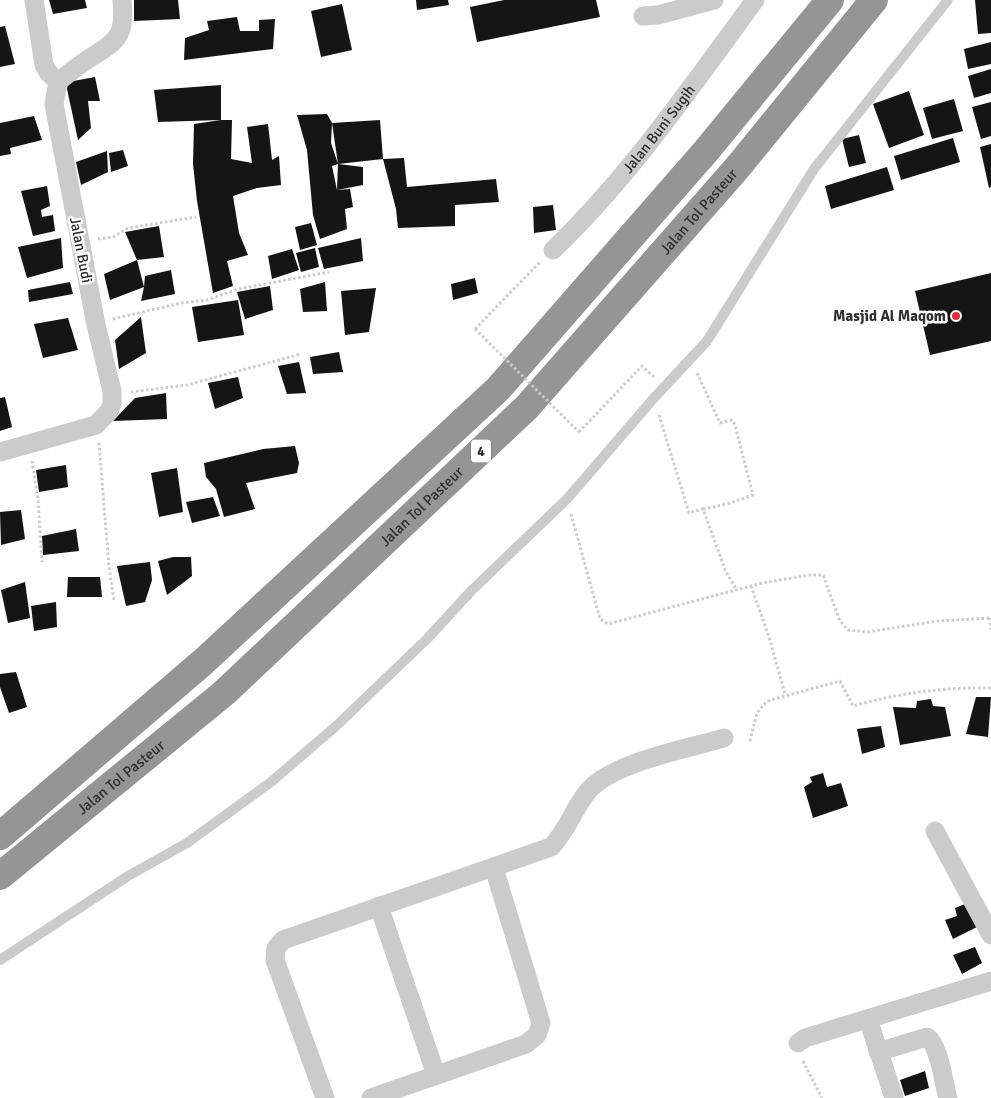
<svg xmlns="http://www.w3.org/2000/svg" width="991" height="1098" viewBox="0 0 991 1098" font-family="Signika,sans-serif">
<rect width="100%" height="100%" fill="#fff"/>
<g fill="#151515" fill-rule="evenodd">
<path d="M49,0H85L87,8L53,14Z"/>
<path d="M134,0H178L180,19L134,21Z"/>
<path d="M416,0H448L449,5L417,10Z"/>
<path d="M504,0H596L600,17L477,42L470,7Z"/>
<path d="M975,0H991V33L978,34Z"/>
<path d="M342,4L352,50L321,57L311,11Z"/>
<path d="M237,17L240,31H259V20L275,19L273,49L184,60L185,38L209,30L207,21Z"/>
<path d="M5,26L15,64L0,67V27Z"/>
<path d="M991,42V64L968,69L964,49Z"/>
<path d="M991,69V93L974,98L968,76Z"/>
<path d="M95,77L100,101H88L91,128L78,140L67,89L68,82Z"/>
<path d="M221,85V120H232L231,159L252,163L247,127L268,124L272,160L279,156L281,185L257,188L233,196L239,233L248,255L227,261L233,286L213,293L197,201L193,164L194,124L221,120L158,122L154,90Z"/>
<path d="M909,91L924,135L889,148L873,104Z"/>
<path d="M954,99L963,131L932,139L923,108Z"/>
<path d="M991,102V136L981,139L972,107Z"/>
<path d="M327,114L332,123L380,120L383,159L404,158L407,187L496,179L499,202L455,205V226L398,228L396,209L383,159L338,164L363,167V185L337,190L350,189L353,207L345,209L347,229L320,239L313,215L307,150L297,115ZM332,123L338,164L331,143ZM338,164L337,190L332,166Z"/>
<path d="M34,116L42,140L10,148L11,154L0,156V123Z"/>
<path d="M859,135L866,163L849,167L842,139Z"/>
<path d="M953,138L960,162L901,180L894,156Z"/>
<path d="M991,144V187L989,188L980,147Z"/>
<path d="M123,150L128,166L111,172L109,153Z"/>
<path d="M107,151L108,172L81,185L76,162Z"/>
<path d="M887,167L894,190L831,209L825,186Z"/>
<path d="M47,186L50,206L41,210L42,217L53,215L55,231L33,236L21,191Z"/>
<path d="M553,205L556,230L534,233L533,207Z"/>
<path d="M311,223L317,245L300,250L295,227Z"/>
<path d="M159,226L164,257L137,260L125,232Z"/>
<path d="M61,238L63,268L27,278L18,247Z"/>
<path d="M361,238L363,261L324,269L318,248Z"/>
<path d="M315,248L319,267L301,272L296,253Z"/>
<path d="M292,249L299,270L272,279L268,256Z"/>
<path d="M137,260L144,287L145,276L171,270L175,294L141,301L144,287L110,300L104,274Z"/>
<path d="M991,273V341L930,355L915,291Z"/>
<path d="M475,278L478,293L453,300L451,284Z"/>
<path d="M70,282L73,294L29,302L28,290Z"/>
<path d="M325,282L327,311L303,312L300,289Z"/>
<path d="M270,286L273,310L245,319L237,292Z"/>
<path d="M376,288L369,332L345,335L341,291Z"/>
<path d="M238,300L244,335L198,342L192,307Z"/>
<path d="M141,317L146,353L119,369L115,340Z"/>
<path d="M68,318L78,350L43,358L34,324Z"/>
<path d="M339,352L343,372L313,374L310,357Z"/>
<path d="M299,362L306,393L287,394L278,366Z"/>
<path d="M238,377L243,398L215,409L208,383Z"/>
<path d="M166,393L167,419L113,421L135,398Z"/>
<path d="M5,397L12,427L0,431V398Z"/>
<path d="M295,446L299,463L297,473L246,483L255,509L224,517L216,489L206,477L204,463L263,449Z"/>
<path d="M66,465L68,487L39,492L36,470Z"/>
<path d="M177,468L183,512L159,517L151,473Z"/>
<path d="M213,497L220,516L192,523L186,502Z"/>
<path d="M21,510L25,539L1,545L0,512Z"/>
<path d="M76,529L79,551L43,555L42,536Z"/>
<path d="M173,557H191L192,576L167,595L158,561Z"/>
<path d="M150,562L152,580L145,602L126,606L117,566Z"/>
<path d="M68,577H100L102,597H67Z"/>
<path d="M25,582L30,618L8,623L1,590Z"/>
<path d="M56,602L57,627L34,631L31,606Z"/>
<path d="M16,672L27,707L9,713L0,687V674Z"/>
<path d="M976,697H991L988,737L966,734Z"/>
<path d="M931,699L933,706L945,707L951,736L900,745L893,707L916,708L917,701Z"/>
<path d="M881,726L885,747L862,754L857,729Z"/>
<path d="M823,773L827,787L841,783L848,806L813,818L804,787L812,782L810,777Z"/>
<path d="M965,904L977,927L953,939L945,920L957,916L955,908Z"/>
<path d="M975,947L982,963L962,974L953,955Z"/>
<path d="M925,1071L929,1088L905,1096L900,1080Z"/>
</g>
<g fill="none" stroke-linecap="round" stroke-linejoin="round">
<g stroke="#cbcbcb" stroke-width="3" stroke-dasharray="2.5 2.5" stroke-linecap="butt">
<path d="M98,239L113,237L128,228L196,217"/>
<path d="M113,319L181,303L207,300L238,289L329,272"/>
<path d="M475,329L540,262"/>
<path d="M697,373L720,423L732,420L735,425L753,495L727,504L703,509"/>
<path d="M131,392L187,385L301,354"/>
<path d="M659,415L689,513L703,509L726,572L737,590"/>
<path d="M579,432L642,366L654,377"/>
<path d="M99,443L109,567L114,600"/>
<path d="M32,461L38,499L42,562"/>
<path d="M571,514L600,619L608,624L762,583L809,575H823L840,621L848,630L866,632L938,621L991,618"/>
<path d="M751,586L769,637L785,694"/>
<path d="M990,618L991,630"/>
<path d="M750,741L757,713L767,701L840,681L853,706C899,693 944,687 991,688"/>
<path d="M803,1061L822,1098"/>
</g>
<path stroke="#cbcbcb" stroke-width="10" d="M0,960L128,876L187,843L271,782L335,727L427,639L471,591L567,499L654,398L707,341L814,169L948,0"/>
<g stroke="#cbcbcb" stroke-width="19">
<path d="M34,0L44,65L48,72L58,82"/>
<path d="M643,16L658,15L714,0"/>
<path id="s1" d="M553,250C630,176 692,86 755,0"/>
<path d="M0,452L96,425L109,411L112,404V391L96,325L54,104L58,82C69,73 80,64 93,56C120,40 125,33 122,0"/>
<path d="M935,831L991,935"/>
<path d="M379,906L436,1075"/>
<path d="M868,1019L894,1098"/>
<path d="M798,1043L805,1038L991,981"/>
<path d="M878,1052L927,1037C940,1046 943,1082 948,1098"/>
<path d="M325,1098L275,960L276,948L283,940L551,847C568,830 574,807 589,790C614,762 687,749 724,738"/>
<path d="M371,1098L526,1044L537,1035L541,1023L494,868"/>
</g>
<g stroke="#959595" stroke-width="28">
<path d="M0,836L203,662L498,389L706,151L830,0"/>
<path id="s2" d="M0,876L224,693L527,407L737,168L874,0"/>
</g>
<path stroke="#cbcbcb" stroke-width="3" stroke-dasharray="2.5 2.5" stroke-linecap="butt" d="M475,329L579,432"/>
</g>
<circle fill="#e62f38" stroke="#fff" stroke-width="2" cx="956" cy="316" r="5"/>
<g text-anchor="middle" stroke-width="5" stroke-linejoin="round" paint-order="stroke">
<rect fill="#fff" stroke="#6d6d6d" stroke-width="1" x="471" y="439.5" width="20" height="23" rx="4"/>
<g font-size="14" font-weight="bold" fill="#2e2e2e">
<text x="481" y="456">4</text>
</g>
<g font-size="15" fill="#2e2e2e" stroke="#fff">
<text dy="5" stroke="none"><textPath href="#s1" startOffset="161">Jalan Buni Sugih</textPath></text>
<text dy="5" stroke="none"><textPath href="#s2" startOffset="966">Jalan Tol Pasteur</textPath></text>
<text transform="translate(81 250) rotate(79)" y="5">Jalan Budi</text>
<text dy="5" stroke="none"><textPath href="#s2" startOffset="561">Jalan Tol Pasteur</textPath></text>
<text dy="5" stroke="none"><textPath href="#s2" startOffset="156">Jalan Tol Pasteur</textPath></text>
</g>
<g font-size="15" font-weight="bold" fill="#2e2e2e" stroke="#fff" text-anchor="end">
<text x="946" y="321">Masjid Al Maqom</text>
</g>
</g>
</svg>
